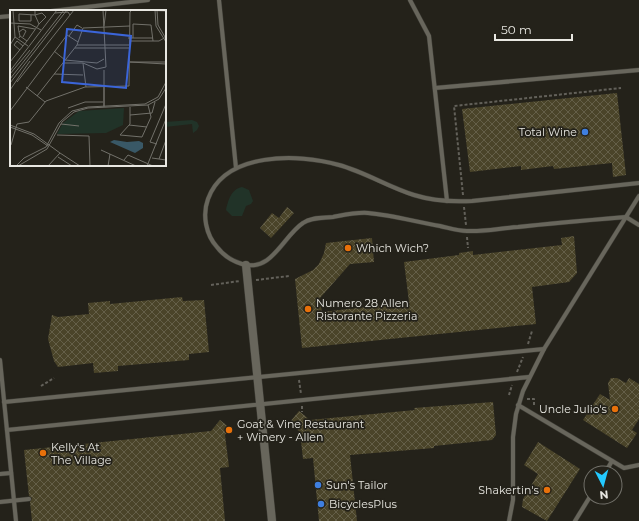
<svg xmlns="http://www.w3.org/2000/svg" width="639" height="521" viewBox="0 0 639 521" font-family="Montserrat,sans-serif">
<defs>
<pattern id="building-cross-hatch" width="8" height="8" patternUnits="userSpaceOnUse"><rect width="8" height="8" fill="#4a4429"/><path d="M0 0l8 8M0 8l8-8" fill="none" stroke="#645f48"/></pattern>
</defs>
<rect width="100%" height="100%" fill="#24221a"/>
<g fill="#213328">
<path d="M192,120L197,122L199,126L197,130L193,133L192,124L165,127V122Z"/>
<path d="M242,187L249,190L253,201L251,204L246,206L242,216H232L226,210C228,201 231,189 242,187Z"/>
</g>
<g fill="url(#building-cross-hatch)">
<path d="M617,93L626,175L613,177L612,163L554,169L553,166L521,170V166L470,172L462,109Z"/>
<path d="M287,207L294,213L271,238L260,228L272,213L279,218Z"/>
<path d="M574,236L577,273L569,282L532,287L536,324L302,348L295,279L313,270L319,264L324,253L326,243L372,238L374,262L350,264L320,298L322,312L409,302L404,262L459,255V253L473,251V255L562,245L561,238Z"/>
<path d="M182,297L183,301L204,300L209,352L189,354V360L118,366V371L94,373L93,363L58,367L54,361L48,339L52,315L58,317L89,314L88,303L110,301V304Z"/>
<path d="M611,378H617L626,383L629,378L639,384V419L632,430L637,433L627,448L583,420L600,394L610,400L608,383Z"/>
<path d="M493,402L496,435L492,440L434,446V448L350,455L357,521H319L313,458L303,459L300,432L289,423L299,411L310,420L415,410L414,408Z"/>
<path d="M220,420L230,428L225,435L229,467L220,468L225,521H32L30,502L32,498L29,496L24,450L211,431Z"/>
<path d="M538,442L580,469L547,521L522,507L523,499L538,474L524,465Z"/>
</g>
<g fill="none" stroke-linecap="round" stroke-linejoin="round">
<defs>
<g id="service">
<path d="M219,0L236,168"/>
<path d="M410,0L429,36L447,201"/>
<path d="M52,11L148,0"/>
<path d="M0,17L11,16"/>
<path d="M435,88L639,70"/>
<path d="M639,183L472,201C452,202 433,201 414,195C388,187 365,172 339,165C298,153 225,152 208,199C202,215 206,235 217,247C223,255 232,261 242,264C272,273 283,236 303,223C311,217 323,218 333,217C344,215 357,212 368,213C392,215 416,222 440,226C449,228 458,231 467,231C484,232 501,228 518,227C554,223 590,220 626,217L639,225"/>
<path d="M0,360L16,521"/>
<path d="M4,402L544,349"/>
<path d="M518,405L624,468L639,465"/>
<path d="M7,430L529,377"/>
<path d="M605,473L612,461"/>
<path d="M0,474L11,473"/>
<path d="M0,502L29,499"/>
<path d="M509,521L513,500V437L516,414L523,391L544,349L639,196"/>
<path d="M575,521L591,495"/>
</g>
<path id="minor" d="M246,265L272,521"/>
</defs>
<use href="#service" stroke="#3d3c35" stroke-width="5"/>
<use href="#minor" stroke="#3d3c35" stroke-width="9"/>
<g stroke="#63615a" stroke-width="2" stroke-dasharray="3 2" stroke-linecap="butt">
<path d="M463,195L454,106L621,88"/>
<path d="M464,207L466,225"/>
<path d="M467,237L468,248"/>
<path d="M256,280L289,276"/>
<path d="M211,285L240,281"/>
<path d="M528,344L532,331"/>
<path d="M517,372L523,357"/>
<path d="M299,380L301,394"/>
<path d="M41,386L54,378"/>
<path d="M509,395L512,385"/>
<path d="M527,399H534V407"/>
<path d="M302,406V412"/>
</g>
<use href="#service" stroke="#68665c" stroke-width="4"/>
<use href="#minor" stroke="#68665c" stroke-width="8"/>
</g>
<g fill="#3f7fe0" stroke="#24221a" stroke-width="1.5">
<circle cx="585" cy="132" r="4"/>
<circle cx="318" cy="485" r="4"/>
<circle cx="321" cy="504" r="4"/>
</g>
<g fill="#e8710a" stroke="#24221a" stroke-width="1.5">
<circle cx="348" cy="248" r="4"/>
<circle cx="308" cy="309" r="4"/>
<circle cx="615" cy="409" r="4"/>
<circle cx="229" cy="430" r="4"/>
<circle cx="43" cy="453" r="4"/>
<circle cx="547" cy="490" r="4"/>
</g>
<g text-anchor="middle" stroke-width="3.5" stroke-linejoin="round" paint-order="stroke">
<g font-size="11" fill="#e8e7e1" stroke="#24221a" text-anchor="start">
<text x="577" y="136" text-anchor="end">Total Wine</text>
<text x="356" y="252">Which Wich?</text>
<text x="316" y="307">Numero 28 Allen<tspan x="316" dy="13">Ristorante Pizzeria</tspan></text>
<text x="607" y="413" text-anchor="end">Uncle Julio's</text>
<text x="237" y="428">Goat &amp; Vine Restaurant<tspan x="237" dy="13">+ Winery - Allen</tspan></text>
<text x="51" y="451">Kelly's At<tspan x="51" dy="13">The Village</tspan></text>
<text x="326" y="489">Sun's Tailor</text>
<text x="539" y="494" text-anchor="end">Shakertin's</text>
<text x="329" y="508">BicyclesPlus</text>
</g>
</g>
<g transform="translate(10 10)">
<rect width="156" height="156" fill="#24221a"/>
<path d="M114,98L113,115L96,123L47,124L53,113L69,101Z" fill="#213328"/>
<path d="M104,130L117,132L129,131L133,133V138L125,143L100,132Z" fill="#395866"/>
<path fill="none" stroke="#72716a" stroke-width="1" d="M131,0L156,1M145,0L146,16L156,32M147,0L148,15L155,27M45,3L58,2L60,5M21,5V11H9V4L25,5V0M0,13L20,14L31,20M94,16L96,0M9,22L8,16L25,19M10,26L9,22L13,19L16,21L13,27M59,26L67,15L72,18M5,27L18,36M118,28H143M123,28V14L141,15L143,31M17,31L29,14L25,5L32,3L36,7L29,14M120,31H149L156,27M0,35L5,27L3,0M67,35H120M65,38H120M10,40L4,35L7,31L13,36M44,41L55,50L87,53L94,49M0,52L17,31L10,26L9,28M120,52L156,54M120,52H156M53,53H73L87,59L96,57L93,0M73,53L76,77M0,61L47,0M0,64L20,40M44,64L73,65M0,69L54,0M7,72L64,0M0,73L57,0M16,77L35,92M0,80L20,51M27,86L67,35L73,18L120,16M94,96V77M94,97V60M120,97V114L110,125L132,127L141,107L138,95M58,98L75,92H93M0,101L57,25L68,32M120,105L142,103L145,92M51,114L69,116M0,115L24,124L50,143L38,156M119,115L137,117M0,117L22,125L38,136M47,125L79,126L80,156M147,134L140,132L156,94M1,135L7,114L19,112L36,91L75,77L119,76L120,2L122,0M91,140L126,156M50,143L70,156M48,147L62,156M142,148L156,150M149,149L156,130M114,150L118,145L143,156M6,156L14,148L36,137L49,113L62,101L78,97L135,94L148,87L156,72M8,156L37,139L52,112L64,102L78,98L138,95L149,89L156,78M98,156L100,144M137,156L156,109"/>
<path fill="#3b65d9" fill-opacity="0.15" stroke="#3b65d9" stroke-width="2" d="M57,19L121,26L116,78L52,72Z"/>
<rect width="156" height="156" fill="none" stroke="#e8e7e1" stroke-width="2"/>
</g>
<g transform="translate(603 485) rotate(174)"><circle r="19" fill="#24221a" stroke="#72716a"/>
<path d="M0-3L7 15L0 10L-7 15Z" fill="#23c9fe"/>
<text y="-6" font-size="11" font-weight="bold" text-anchor="middle" fill="#e8e7e1">N</text>
</g>
<path d="M495 34v6h77v-6" fill="none" stroke="#e8e7e1" stroke-width="2"/>
<text x="501" y="34" font-size="12" fill="#e8e7e1" stroke="#24221a" stroke-width="3" paint-order="stroke">50 m</text>
</svg>
